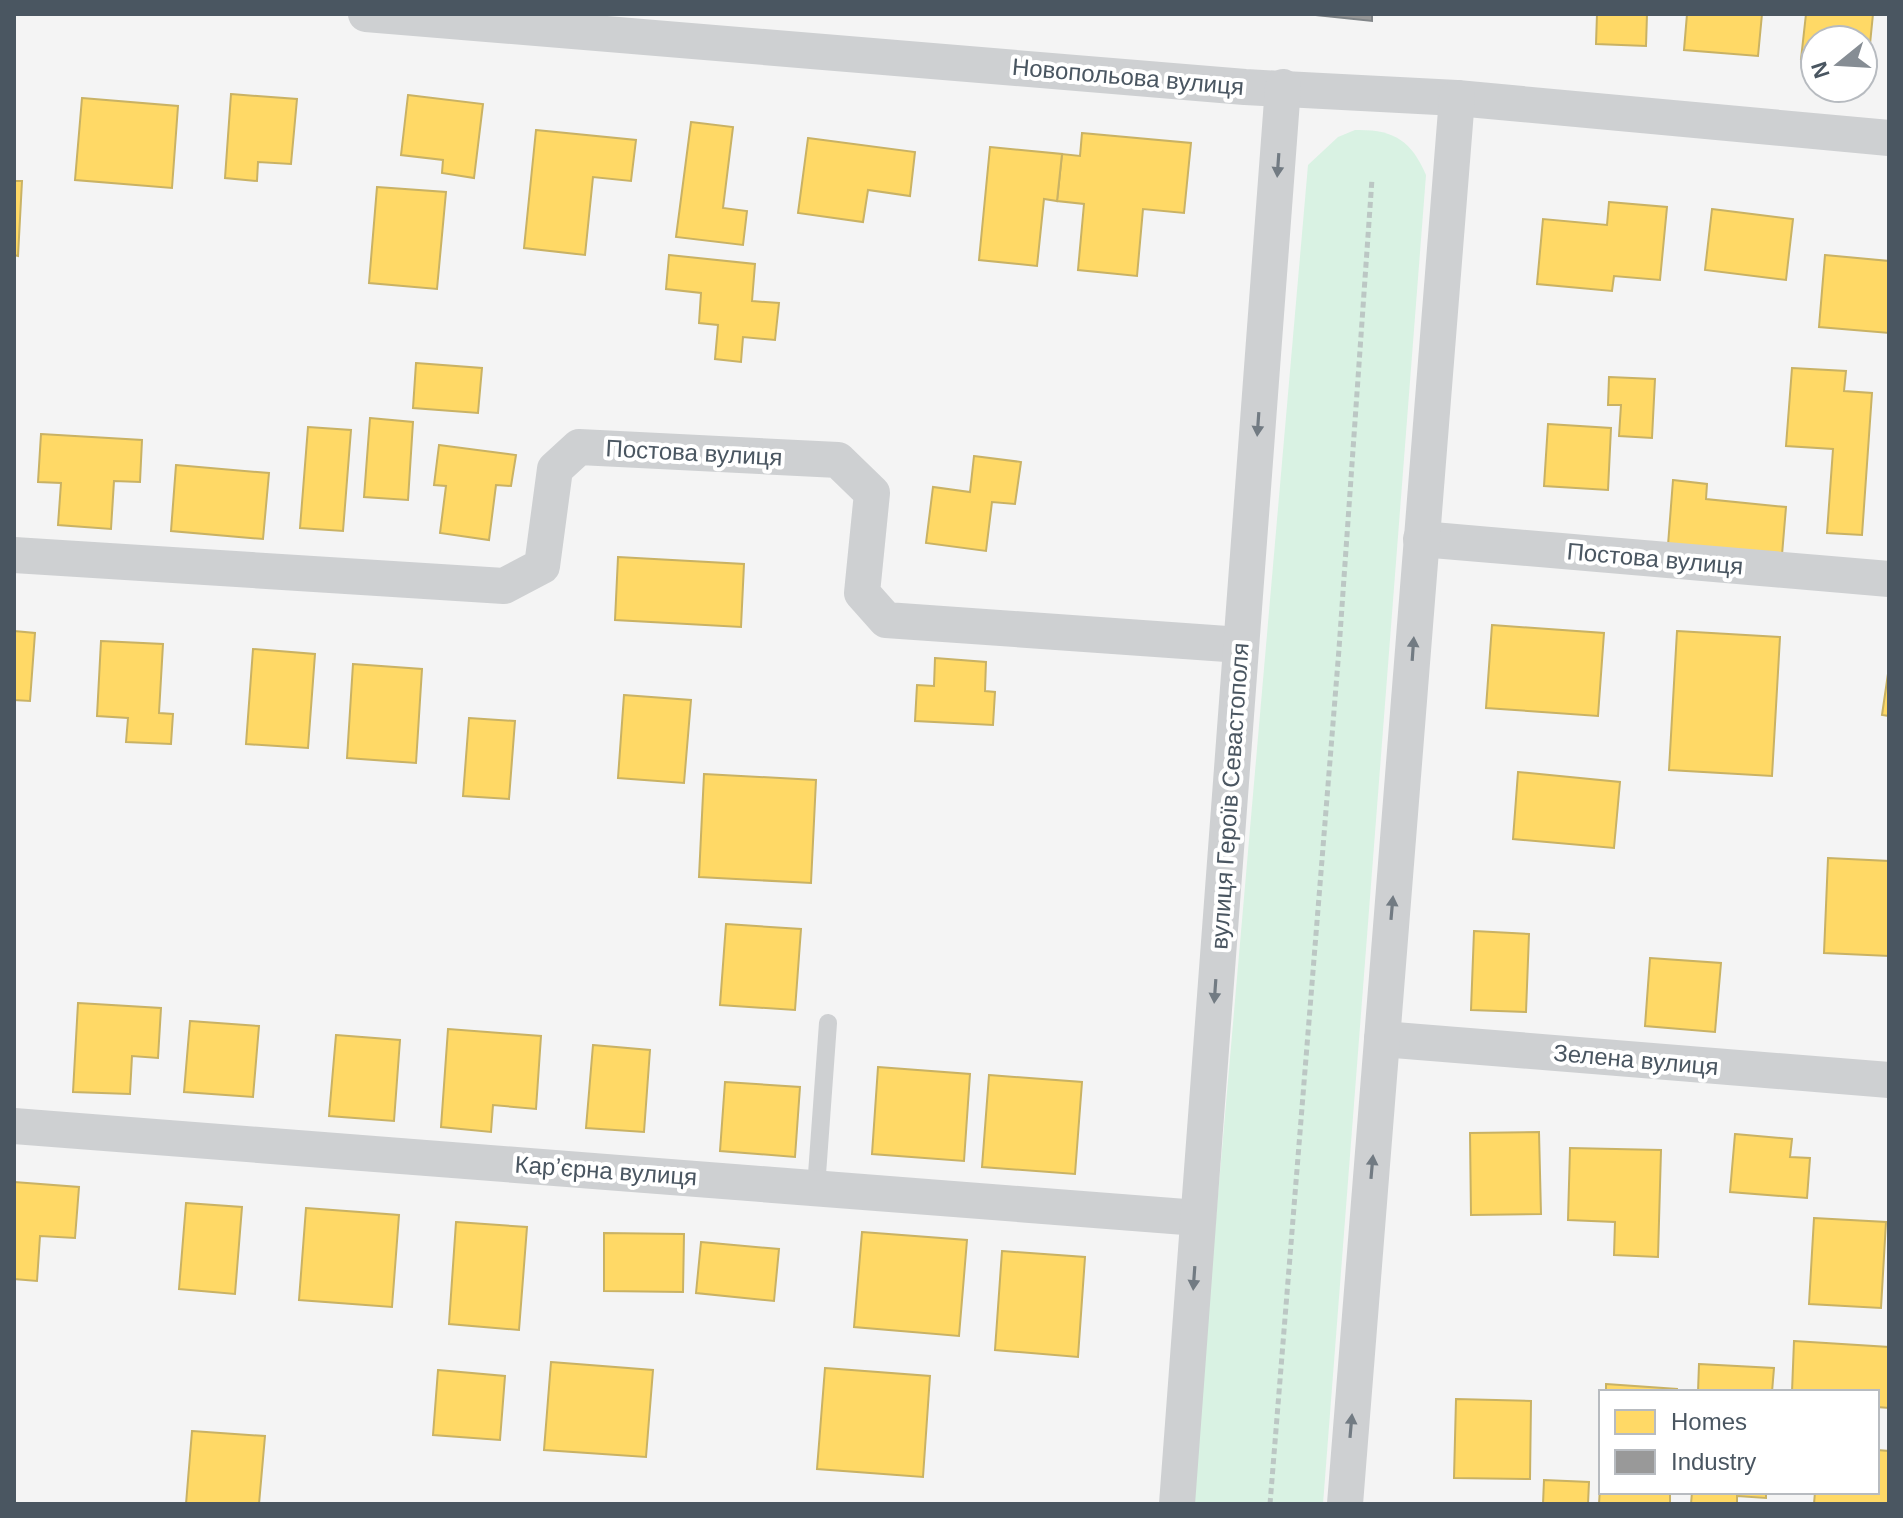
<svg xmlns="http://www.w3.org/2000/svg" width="1903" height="1518" viewBox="0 0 1903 1518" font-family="Helvetica,sans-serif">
<rect width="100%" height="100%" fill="#f4f4f4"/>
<path fill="#d9f2e3" d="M1355,130C1393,129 1411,140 1426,175L1323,1504H1191L1308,165L1338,137Z"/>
<g fill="#ffd966" stroke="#c9b264" stroke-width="2">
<path d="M1597,14H1647L1646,46L1596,44Z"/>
<path d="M1687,14H1762L1758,56L1684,50Z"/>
<path d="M1806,14H1873L1869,54H1863V40H1815V60L1801,59Z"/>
<path d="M231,94L297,99L291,164L258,162L257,181L225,178Z"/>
<path d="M408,95L483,104L474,178L442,173L443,160L401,155Z"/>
<path d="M82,98L178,106L172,188L75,180Z"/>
<path d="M691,122L733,127L723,208L747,211L743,245L676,237Z"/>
<path d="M536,130L636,140L631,181L593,177L585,255L524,248Z"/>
<path d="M1082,133L1191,143L1184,213L1143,209L1137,276L1078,270L1084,204L1057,201L1062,154L1080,156Z"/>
<path d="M808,138L915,152L910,196L868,190L863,222L798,213Z"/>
<path d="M990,147L1062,154L1057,201L1044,199L1037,266L979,260Z"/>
<path d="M14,181H22L18,256L14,255Z"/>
<path d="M377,187L446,192L437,289L369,283Z"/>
<path d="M1609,202L1667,207L1660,280L1614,276L1612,291L1537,284L1543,219L1607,225Z"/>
<path d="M1712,209L1793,219L1786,280L1705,270Z"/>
<path d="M669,255L755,264L752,301L779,303L775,340L743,337L741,362L715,359L718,325L699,323L701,293L666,289Z"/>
<path d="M1825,255L1889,261V333L1819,327Z"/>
<path d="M416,363L482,368L478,413L413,408Z"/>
<path d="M1792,368L1846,371L1844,391L1872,393L1862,535L1827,533L1833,449L1786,446Z"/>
<path d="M1609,377L1655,379L1652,438L1619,436L1621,405H1608Z"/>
<path d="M370,418L413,422L408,500L364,497Z"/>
<path d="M1548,424L1611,428L1608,490L1544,486Z"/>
<path d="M308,427L351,430L343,531L300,528Z"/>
<path d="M41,434L142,440L140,482L114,481L111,529L58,525L61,483L38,482Z"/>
<path d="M439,445L516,455L511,486L496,485L489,540L440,533L446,486L434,485Z"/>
<path d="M974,456L1021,462L1015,504L992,502L986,551L926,543L933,487L970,492Z"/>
<path d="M176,465L269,473L263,539L171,531Z"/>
<path d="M1673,480L1707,484L1706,499L1786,507L1782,555L1668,545Z"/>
<path d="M618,557L744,564L741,627L615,620Z"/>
<path d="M1492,625L1604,633L1598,716L1486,708Z"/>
<path d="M14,631L35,633L30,701L14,700Z"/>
<path d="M1677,631L1780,637L1772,776L1669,770Z"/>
<path d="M101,641L163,644L159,713L173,714L171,744L126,742L128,718L97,716Z"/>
<path d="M253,649L315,654L308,748L246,744Z"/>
<path d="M935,658L986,662L985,691L995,692L993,725L915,721L917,685L934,686Z"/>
<path d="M353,664L422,669L416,763L347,758Z"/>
<path d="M1889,667V716L1882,715Z"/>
<path d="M624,695L691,700L684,783L618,778Z"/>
<path d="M469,718L515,721L509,799L463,796Z"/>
<path d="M1518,772L1620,782L1614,848L1513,839Z"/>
<path d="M704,774L816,780L811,883L699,877Z"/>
<path d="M1828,858L1889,861V956L1824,953Z"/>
<path d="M726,924L801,929L795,1010L720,1005Z"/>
<path d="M1474,931L1529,934L1526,1012L1471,1010Z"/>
<path d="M1650,958L1721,963L1715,1032L1645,1026Z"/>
<path d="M78,1003L161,1008L158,1058L132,1056L130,1094L73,1092Z"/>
<path d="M190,1021L259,1026L253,1097L184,1092Z"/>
<path d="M448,1029L541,1036L536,1109L493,1105L491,1132L441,1127Z"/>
<path d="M336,1035L400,1040L394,1121L329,1116Z"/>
<path d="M593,1045L650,1050L644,1132L586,1128Z"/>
<path d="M878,1067L970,1074L964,1161L872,1154Z"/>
<path d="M989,1075L1082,1082L1075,1174L982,1167Z"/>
<path d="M725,1082L800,1087L795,1157L720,1151Z"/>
<path d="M1539,1132L1541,1214L1471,1215L1470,1133Z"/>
<path d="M1735,1134L1792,1139L1790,1157L1810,1158L1807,1198L1730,1192Z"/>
<path d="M1570,1148L1661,1150L1658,1257L1614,1255L1615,1222L1568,1220Z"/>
<path d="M14,1182L79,1187L75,1238L40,1236L37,1281L14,1279Z"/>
<path d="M186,1203L242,1207L235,1294L179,1289Z"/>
<path d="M306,1208L399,1215L392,1307L299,1300Z"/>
<path d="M1814,1218L1886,1222L1881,1308L1809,1304Z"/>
<path d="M456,1222L527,1227L519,1330L449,1324Z"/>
<path d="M862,1232L967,1240L959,1336L854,1327Z"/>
<path d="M604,1233L684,1234L683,1292L604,1291Z"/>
<path d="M701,1242L779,1249L774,1301L696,1293Z"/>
<path d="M1002,1251L1085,1257L1078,1357L995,1350Z"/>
<path d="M1794,1341L1889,1347V1408L1877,1407V1392H1792Z"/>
<path d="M551,1362L653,1370L646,1457L544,1450Z"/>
<path d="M1699,1364L1774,1368L1772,1392H1698Z"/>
<path d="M825,1368L930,1376L923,1477L817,1469Z"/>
<path d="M438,1370L505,1376L500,1440L433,1435Z"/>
<path d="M1606,1384L1677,1389V1392H1606Z"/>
<path d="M1456,1399L1531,1401L1530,1479L1454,1478Z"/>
<path d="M192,1431L265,1436L259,1504H186Z"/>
<path d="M1877,1450L1889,1451V1504H1814L1815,1492H1877Z"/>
<path d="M1601,1471V1492H1670V1504H1599Z"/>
<path d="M1544,1480L1589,1482L1588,1504H1543Z"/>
<path d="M1692,1492H1766V1498L1737,1496V1504H1691Z"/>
</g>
<path fill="#999" stroke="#818588" stroke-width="2" d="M1306,14H1372V21Z"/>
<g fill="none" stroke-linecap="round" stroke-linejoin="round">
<path stroke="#bcc7c4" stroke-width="5" stroke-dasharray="6 4" stroke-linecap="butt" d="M1270,1504L1339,649L1372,179"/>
<path stroke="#ced0d2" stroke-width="18" d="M816,1188L828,1023"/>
<g stroke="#ced0d2" stroke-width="36">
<path d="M366,14L1245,87L1457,98L1889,138"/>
<path d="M1421,539L1889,579"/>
<path d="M14,555L504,586L542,566L555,469L579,447L838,460L872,493L862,593L886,620L1241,645"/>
<path d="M1382,1039L1889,1080"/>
<path d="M14,1126L1198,1218"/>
<path d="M1177,1504L1283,87"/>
<path d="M1345,1504L1457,98"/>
</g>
</g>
<defs><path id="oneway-solid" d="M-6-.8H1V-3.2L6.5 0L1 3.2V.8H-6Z" transform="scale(2)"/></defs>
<g fill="#727b83">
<use href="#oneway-solid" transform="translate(1278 165) rotate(94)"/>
<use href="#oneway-solid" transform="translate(1258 424) rotate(94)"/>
<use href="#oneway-solid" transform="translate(1413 649) rotate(-86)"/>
<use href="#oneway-solid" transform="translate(1392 908) rotate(-85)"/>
<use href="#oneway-solid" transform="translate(1215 991) rotate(94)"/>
<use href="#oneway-solid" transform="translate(1372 1167) rotate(-85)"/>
<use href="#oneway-solid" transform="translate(1194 1278) rotate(94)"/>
<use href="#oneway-solid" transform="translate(1351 1426) rotate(-85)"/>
</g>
<g text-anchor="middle" stroke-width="8" stroke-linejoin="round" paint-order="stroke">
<g font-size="24" fill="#4a5661" stroke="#fff">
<text transform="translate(1128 77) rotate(5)" y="8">Новопольова вулиця</text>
<text transform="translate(694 453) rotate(3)" y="8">Постова вулиця</text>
<text transform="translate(1655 559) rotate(5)" y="8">Постова вулиця</text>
<text transform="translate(1230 796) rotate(-86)" y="8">вулиця Героїв Севастополя</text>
<text transform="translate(1636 1060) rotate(5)" y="8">Зелена вулиця</text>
<text transform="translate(606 1171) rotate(4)" y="8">Карʼєрна вулиця</text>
</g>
</g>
<rect width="1903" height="1518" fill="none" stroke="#4a5661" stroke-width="32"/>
<rect x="1599" y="1390" width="280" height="104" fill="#ffffff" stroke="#b7bbc0" stroke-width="2"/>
<rect x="1615" y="1410" width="40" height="24" fill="#ffd966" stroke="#b7bbc0" stroke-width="2"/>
<text x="1671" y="1430" font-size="24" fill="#4a5661">Homes</text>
<rect x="1615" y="1450" width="40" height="24" fill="#999999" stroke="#b7bbc0" stroke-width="2"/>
<text x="1671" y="1470" font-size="24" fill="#4a5661">Industry</text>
<g transform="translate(1839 64) rotate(252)"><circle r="38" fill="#ffffff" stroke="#b7bbc0" stroke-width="2"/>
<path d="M0-6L14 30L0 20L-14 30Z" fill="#868d94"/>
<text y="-12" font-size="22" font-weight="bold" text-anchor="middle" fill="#4a5661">N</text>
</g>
</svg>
